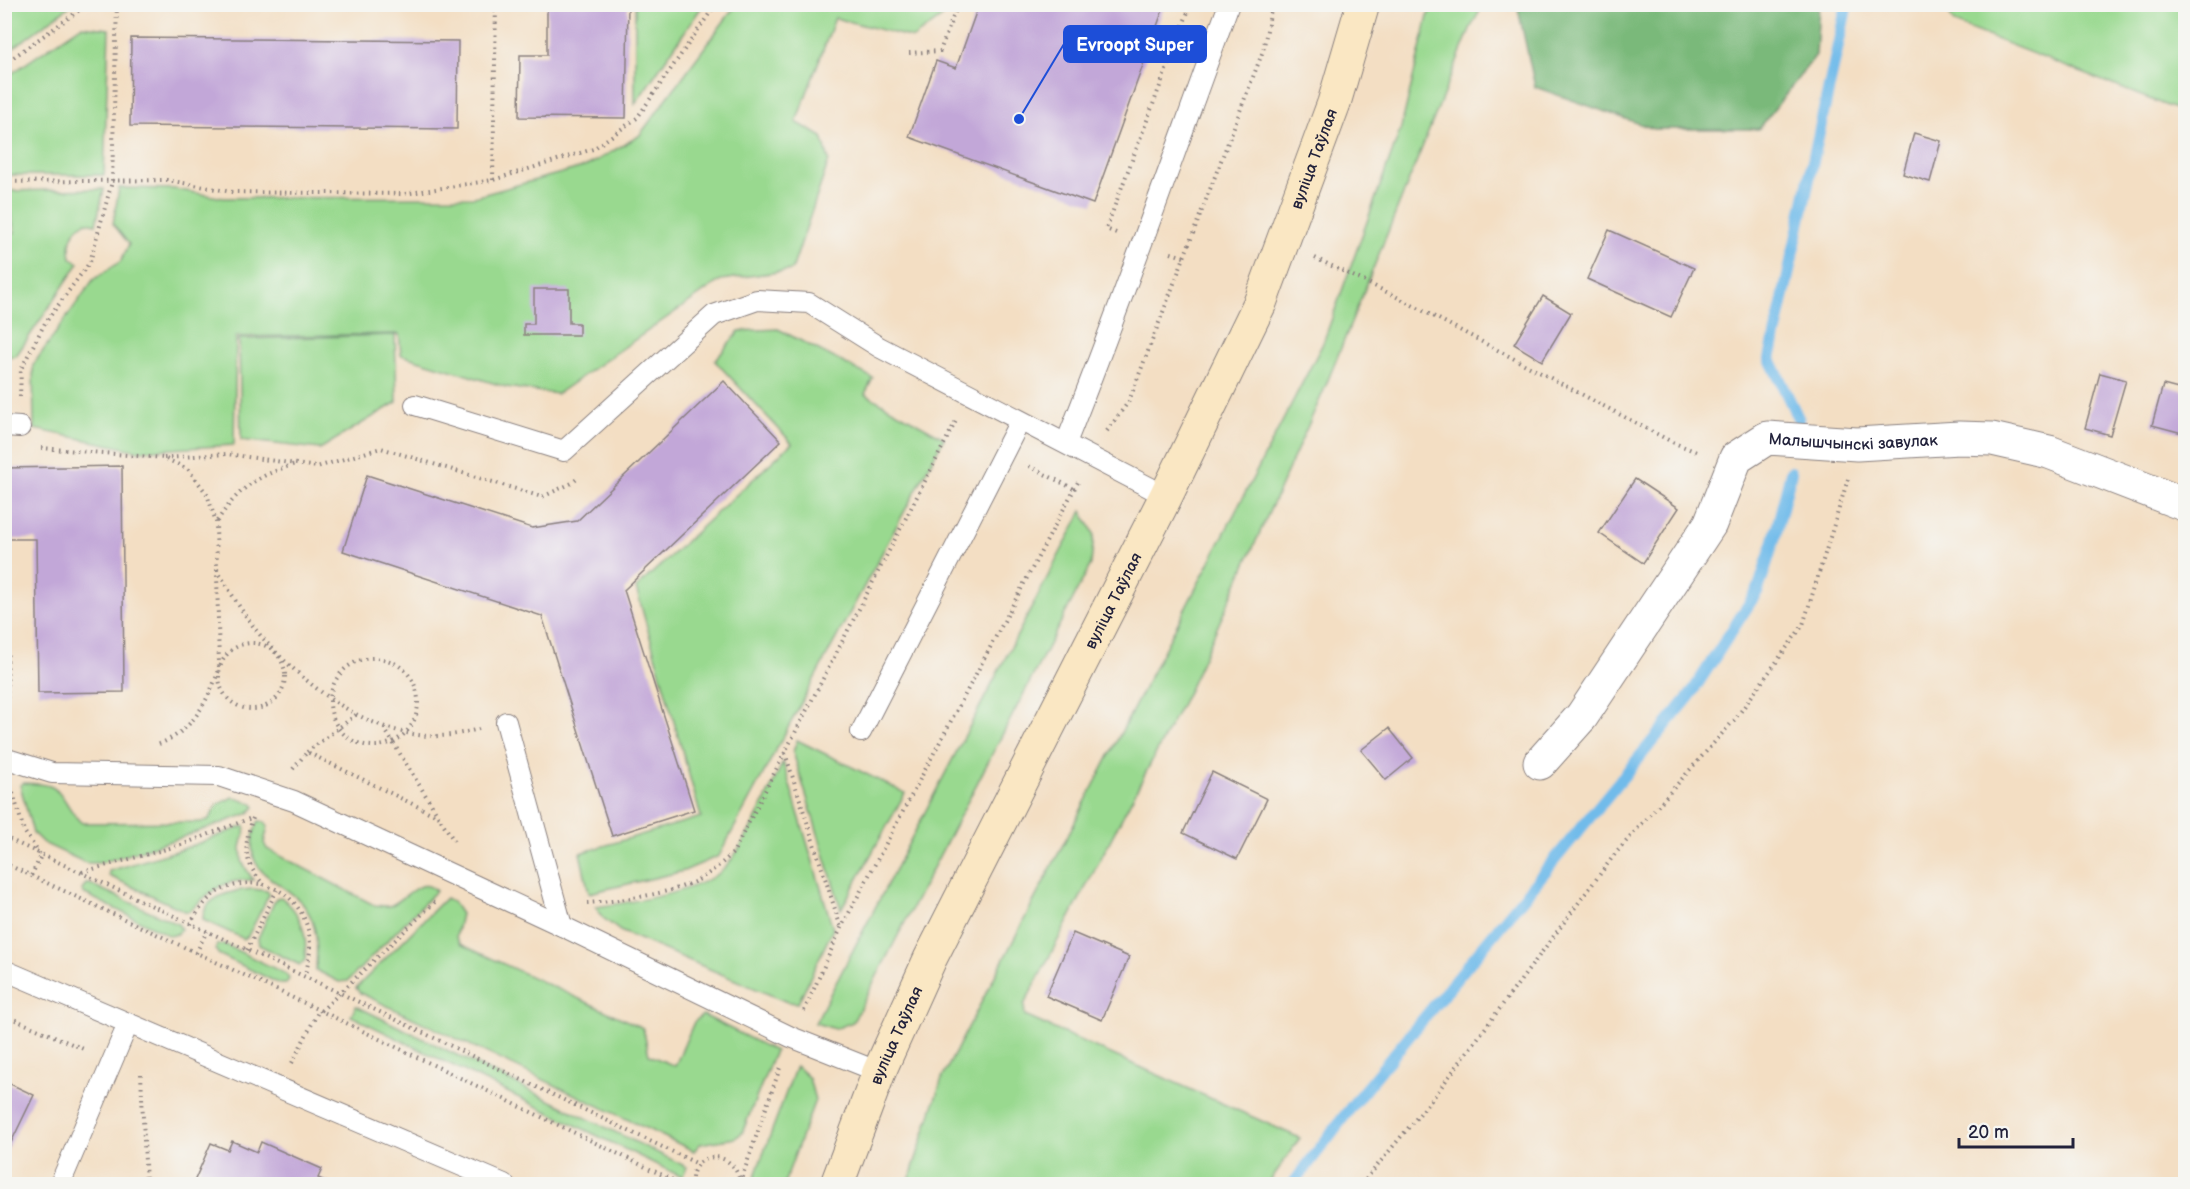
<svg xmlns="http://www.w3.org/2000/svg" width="2190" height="1189" viewBox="0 0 2190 1189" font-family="'Balsamiq Sans',sans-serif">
<rect width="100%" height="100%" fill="#f6f6f2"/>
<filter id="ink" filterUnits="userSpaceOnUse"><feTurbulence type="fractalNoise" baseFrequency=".0167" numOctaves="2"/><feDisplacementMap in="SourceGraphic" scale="12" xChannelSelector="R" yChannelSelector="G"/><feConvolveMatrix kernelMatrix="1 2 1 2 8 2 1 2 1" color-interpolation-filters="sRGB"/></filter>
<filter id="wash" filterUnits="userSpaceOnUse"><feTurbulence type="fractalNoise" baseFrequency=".008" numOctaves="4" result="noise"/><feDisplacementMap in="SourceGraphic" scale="24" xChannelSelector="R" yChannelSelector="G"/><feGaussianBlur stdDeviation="1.35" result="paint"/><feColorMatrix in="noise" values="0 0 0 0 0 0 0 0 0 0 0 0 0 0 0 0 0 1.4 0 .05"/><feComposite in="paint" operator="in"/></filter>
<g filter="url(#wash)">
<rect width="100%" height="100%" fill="#f3dec3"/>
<g fill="#99d98f" stroke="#5e7e65" stroke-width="1.5">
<path d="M5,4H71V5L5,54Z"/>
<path d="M1431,4L1483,5L1470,29L1324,390L1189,690L1024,1005L1025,1016L1300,1138L1268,1184H908L942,1078L1323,343L1401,128Z"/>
<path d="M635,5H703L635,104Z"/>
<path d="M736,5H947L942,17L913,38L835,18L796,122L822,137L829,160L792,270L721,280L557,394L506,387L401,355L399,334L236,337L234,445L139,451L34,429L33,365L93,280L121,261L129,244L113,224L119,188L174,189L224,198L474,197L587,166L639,136Z"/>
<path d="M1945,5H2185V113L1954,23Z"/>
<path d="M81,26L109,29L104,175H5V78Z"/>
<path d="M104,189L96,224L86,222C71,231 68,241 71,258L79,263L16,356L5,357V236L15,233L5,191Z"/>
<path d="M778,329L873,378L865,394L944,438L719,856L684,871L589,893L580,853L701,817L636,588L792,443L715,361L739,331Z"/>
<path d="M395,335L397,402L320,449L241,440L239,339Z"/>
<path d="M1082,511L1094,534L1091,564L853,1022L835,1029L815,1023Z"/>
<path d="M797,740L905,793L841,909L793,752Z"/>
<path d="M783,762L833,929L798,1003L787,1002L620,931L602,917L596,907C631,902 690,894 719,873C742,855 769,791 783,762Z"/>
<path d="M23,783C31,784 45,783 52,787C65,794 70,814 82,823L203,822L209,819L218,804L233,797L253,804L255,807L247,814L177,839L101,863H86L43,843L33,833L20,785Z"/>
<path d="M259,821L265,822L268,826L264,843L267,849L374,905C378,905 385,907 389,906C404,902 420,874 436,891L348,981L339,982L316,970C317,948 319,927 305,907C287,881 246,879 253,838C254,832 255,827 259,821Z"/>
<path d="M244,826L246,828L241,847L242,862L253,880C224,879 211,890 191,910L187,912L109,876V871L183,849Z"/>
<path d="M86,884H90L178,924L181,929L177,934L170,936L83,893L82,889Z"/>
<path d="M253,889L268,891L269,895L248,936L244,939L203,920C202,896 235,890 253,889Z"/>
<path d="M281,897C302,913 308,934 305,960L300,965L259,945L258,938L276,898Z"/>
<path d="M446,898L453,902L461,914L456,937L460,944L643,1028L649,1055L675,1066L694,1022L703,1015L775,1051L742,1133L735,1138L700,1144L694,1151L360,993L356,988Z"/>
<path d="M224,944L286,974L289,979L286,984H280L218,954L216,950L217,945Z"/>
<path d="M356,1006L687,1167L682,1177L351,1016Z"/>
<path d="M796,1066L809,1078L815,1100L784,1184H752Z"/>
</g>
<path fill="#7ab97a" stroke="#4e6e5a" stroke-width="1.5" d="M1517,4L1819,5L1816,55L1759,129H1654L1535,87Z"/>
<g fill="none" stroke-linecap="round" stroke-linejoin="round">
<g stroke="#71bbea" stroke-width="12">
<path d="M1799,420L1770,359L1847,4"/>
<path d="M1293,1184L1358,1098L1689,697L1758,590L1774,540L1791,472"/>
</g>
</g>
<g id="blocks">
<g fill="#c2a7d8">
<path d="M547,4H628L626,118L519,117L520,55H547Z"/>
<path d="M979,4H1165L1093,204L909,137L936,61L956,68Z"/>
<path d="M131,38L458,41L457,129L130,126Z"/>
<path d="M1914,133L1941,141L1930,182L1903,174Z"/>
<path d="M1609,230L1694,268L1671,317L1587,279Z"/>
<path d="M534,289H569V323H579V335H524V324H534Z"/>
<path d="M1543,296L1571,313L1542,361L1514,344Z"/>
<path d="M2100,373L2126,380L2110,435L2085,428Z"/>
<path d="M724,381L781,441L624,590L694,810L612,836L542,616L343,551L367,475L532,528L577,521Z"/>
<path d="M2163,385L2186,391V434L2152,425Z"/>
<path d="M122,466L124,692L38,693L36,539H4V468Z"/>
<path d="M1635,479L1679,508L1643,563L1599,533Z"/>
<path d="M1389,728L1413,758L1386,780L1361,750Z"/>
<path d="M1212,772L1267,799L1237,859L1183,833Z"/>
<path d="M1073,933L1129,957L1102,1020L1046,996Z"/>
<path d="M4,1081L34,1095L4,1157Z"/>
<path d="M232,1141L257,1152L261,1142L322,1169L318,1178L332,1184H193L211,1143L228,1150Z"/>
</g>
</g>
</g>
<g filter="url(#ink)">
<use href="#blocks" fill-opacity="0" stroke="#8a807f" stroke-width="1.5"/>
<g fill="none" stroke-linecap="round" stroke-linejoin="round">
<defs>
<g id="lane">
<path d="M415,405L564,451L714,315L757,300L809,303L879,347L1166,496"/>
<path d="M4,426L20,427"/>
<path d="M1066,443C1124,298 1175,151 1229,4"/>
<path d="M506,722L562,926"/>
<path d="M861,732L1020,421"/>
<path d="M4,758L52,773L219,776L294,801L562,926L791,1037L879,1072"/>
<path d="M4,970L504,1184"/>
<path d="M60,1184L128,1024"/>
</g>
<g id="street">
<path id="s1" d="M1540,763L1582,716L1710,524L1736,458L1767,438L1857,444L1959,438L1992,439L2049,452L2186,505"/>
</g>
<g id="secondary">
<path id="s2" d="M837,1184L879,1072L930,959L1166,496L1260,303L1334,103L1363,4"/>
</g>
</defs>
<use href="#lane" stroke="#8a807f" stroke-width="22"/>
<use href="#street" stroke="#8a807f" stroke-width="35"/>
<use href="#secondary" stroke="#8a807f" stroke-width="35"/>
<g stroke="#8a807f" stroke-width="4" stroke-dasharray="1.5 4.5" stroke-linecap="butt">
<path d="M909,53L940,51L958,4"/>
<path d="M4,64L88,4"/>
<path d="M493,180L496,4"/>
<path d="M4,182L167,180L232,192L404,194L493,180L593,149L637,118L716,4"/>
<path d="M1116,233L1106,229L1191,4"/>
<path d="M1171,253L1184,257"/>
<path d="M1315,258L1395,296L1672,442L1699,453"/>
<path d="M20,397L21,369L45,323L90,262L112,182L117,4"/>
<path d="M1107,431L1129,401L1263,51L1272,4"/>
<path d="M41,448L164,458L188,469L207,494L216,522L219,670C207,702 193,731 159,744"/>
<path d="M164,458L227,454L317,467L381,448L542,497L572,483L578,478"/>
<path d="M1029,466L1074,489"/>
<path d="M217,521C241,486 255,477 295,464"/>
<path d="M217,569C232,595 248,623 269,645C311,689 366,732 429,736C446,737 463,733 479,729"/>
<circle cx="252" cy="676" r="33"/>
<circle cx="374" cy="702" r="44"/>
<path d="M7,728L8,591"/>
<path d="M384,728L454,841"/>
<path d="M307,752L357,714"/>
<path d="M785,753L841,928"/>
<path d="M293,769L307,752L439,817"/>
<path d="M13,793L24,831L41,856L31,876"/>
<path d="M253,818C243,846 243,861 264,885"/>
<path d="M4,837L340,993L698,1164"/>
<path d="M4,863L319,1010L681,1184"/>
<path d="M82,872L181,845L251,818"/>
<path d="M587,903C619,901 672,894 700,879C713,871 722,863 733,853L957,419"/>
<path d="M190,924C198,911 208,896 221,890C280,864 327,919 304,976"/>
<path d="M247,950L277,890"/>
<path d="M196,953L207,931"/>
<path d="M321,1011L438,899"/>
<path d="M804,1011L841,928L1078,482"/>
<path d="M4,1015L86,1050"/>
<path d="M292,1063L319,1010"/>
<path d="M141,1074L146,1184"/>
<path d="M740,1183L781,1065"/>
<path d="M692,1184C689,1153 731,1145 740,1181"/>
<path d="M1362,1184L1433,1098L1615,854L1736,718L1803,625L1848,479"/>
</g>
<use href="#lane" stroke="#fff" stroke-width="20"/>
<use href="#street" stroke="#fff" stroke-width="33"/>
<use href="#secondary" stroke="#fae7c3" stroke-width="33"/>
</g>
</g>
<g text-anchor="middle" stroke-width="5" stroke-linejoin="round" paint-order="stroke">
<g font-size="16" fill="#22223b" stroke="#f6f6f2">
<text dy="6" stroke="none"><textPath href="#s2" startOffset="1132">вуліца Таўлая</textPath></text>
<text dy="6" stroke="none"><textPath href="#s1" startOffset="488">Малышчынскі завулак</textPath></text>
<text dy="6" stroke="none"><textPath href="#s2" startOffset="646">вуліца Таўлая</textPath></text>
<text dy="6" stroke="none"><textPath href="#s2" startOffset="160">вуліца Таўлая</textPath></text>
</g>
</g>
<path fill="none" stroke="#1d4ed8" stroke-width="2" d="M1019 119L1064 44"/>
<circle fill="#1d4ed8" stroke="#f6f6f2" stroke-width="2" cx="1019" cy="119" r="6"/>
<rect fill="#1d4ed8" stroke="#1d4ed8" stroke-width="2" x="1064" y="26" width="142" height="36" rx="6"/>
<g font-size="18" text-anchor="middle" font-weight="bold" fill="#fff">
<text x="1135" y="51">Evroopt Super</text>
</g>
<rect width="2190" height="1189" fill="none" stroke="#f6f6f2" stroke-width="24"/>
<path d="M1959 1138v9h114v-9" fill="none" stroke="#22223b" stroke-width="3"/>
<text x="1968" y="1138" font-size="18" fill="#22223b" stroke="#f6f6f2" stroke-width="4.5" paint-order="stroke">20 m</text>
</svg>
